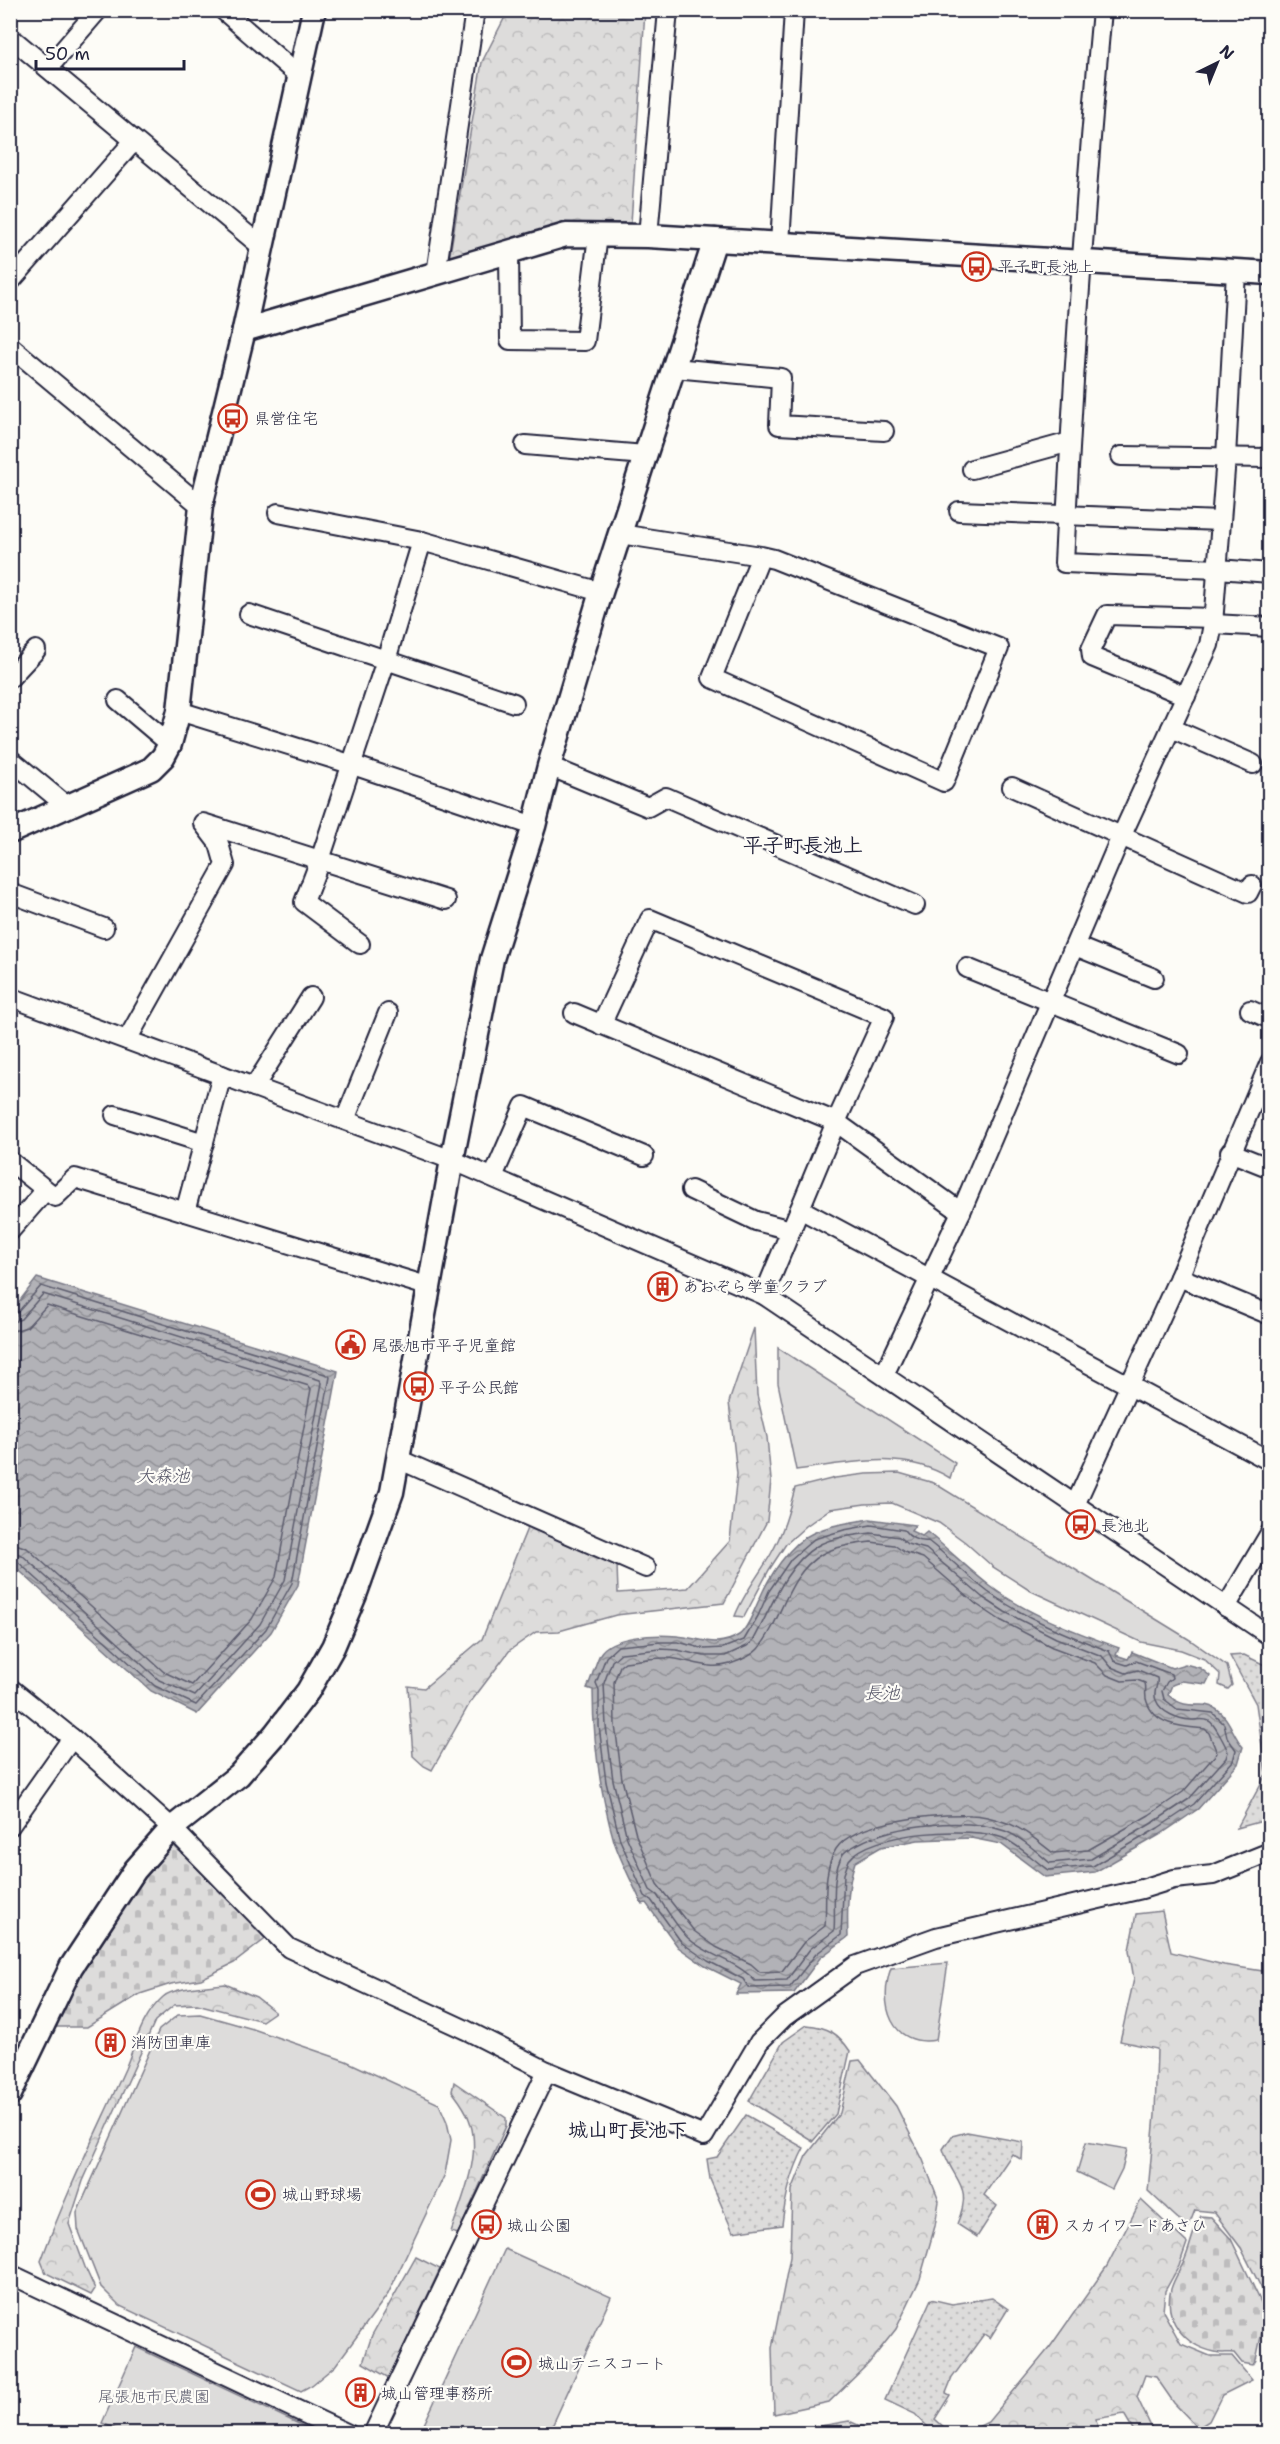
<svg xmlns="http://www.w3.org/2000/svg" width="1280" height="2444" viewBox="0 0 1280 2444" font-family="'Shantell Sans','Klee One',sans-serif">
<defs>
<pattern id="forest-crowns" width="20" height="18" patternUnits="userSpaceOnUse" patternTransform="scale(1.5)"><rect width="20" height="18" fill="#dddcdb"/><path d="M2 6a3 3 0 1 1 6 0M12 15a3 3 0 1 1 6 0" fill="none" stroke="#bdbcbd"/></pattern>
<pattern id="cemetery-stones" width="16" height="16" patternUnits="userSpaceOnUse" patternTransform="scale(1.5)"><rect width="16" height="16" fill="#dddcdb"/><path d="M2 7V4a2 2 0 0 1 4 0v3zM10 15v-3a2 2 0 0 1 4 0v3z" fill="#bdbcbd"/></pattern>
<pattern id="park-dots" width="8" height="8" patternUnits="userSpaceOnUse" patternTransform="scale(1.5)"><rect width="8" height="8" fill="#dddcdb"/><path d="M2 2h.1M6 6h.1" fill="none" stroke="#bdbcbd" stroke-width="1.8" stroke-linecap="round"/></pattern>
<pattern id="water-waves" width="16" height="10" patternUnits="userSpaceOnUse" patternTransform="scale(1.5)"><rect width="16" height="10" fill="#b2b2b7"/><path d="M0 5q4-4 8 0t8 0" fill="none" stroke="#909096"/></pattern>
</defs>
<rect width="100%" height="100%" fill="#fdfcf7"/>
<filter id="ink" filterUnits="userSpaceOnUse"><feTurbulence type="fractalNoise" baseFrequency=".0167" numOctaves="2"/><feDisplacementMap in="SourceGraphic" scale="12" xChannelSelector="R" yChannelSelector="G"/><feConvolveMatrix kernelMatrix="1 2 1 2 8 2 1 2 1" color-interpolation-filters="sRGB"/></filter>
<g filter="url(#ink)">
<g fill="#dddcdb" stroke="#807f8b" stroke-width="1.5">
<path d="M778,1348L955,1463L950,1478C904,1449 846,1463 796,1470L778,1383Z"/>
<path d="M899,1473L934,1483L1190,1640L1227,1666L1232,1685L1228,1689L1219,1685L1220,1674L1204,1659L1181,1650L1141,1642L1029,1590L993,1567L965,1542L939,1523L892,1503L865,1504L830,1509L806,1526L786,1544L769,1570L744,1617L735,1616C744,1593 759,1575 771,1554C783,1533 789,1511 795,1488L835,1478L866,1474Z"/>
<path d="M948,1963L936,2040C891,2048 878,2004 891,1968Z"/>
<path d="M200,2014L253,2029L346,2061L439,2104L447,2122L451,2140L445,2174L388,2294L335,2366L312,2385L301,2391L120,2306L101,2287L78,2229L77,2213L159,2030L178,2015Z"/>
<path d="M1086,2142L1127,2149L1122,2169L1112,2189L1077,2172Z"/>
<path d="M505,2249L611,2297L549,2433H420Z"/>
<path d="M136,2347L318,2433H125L102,2423Z"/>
</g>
<g fill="url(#forest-crowns)" stroke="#807f8b" stroke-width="1.5">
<path d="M508,11H645L631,223H565L449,260L482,62Z"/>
<path d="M754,1328L757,1395L767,1437L771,1480L767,1521L724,1603L616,1615L559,1631L536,1632L510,1650L470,1703L432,1770L424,1766L413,1756L408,1686L424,1688L482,1639L528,1526L617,1565L618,1593L688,1588L730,1541L737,1474L729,1402Z"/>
<path d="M1162,1911L1171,1952L1224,1965L1269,1972V2303L1241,2248L1214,2212L1195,2210L1188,2228L1148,2191L1155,2115L1157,2049L1120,2041L1134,1979L1129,1950L1136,1914Z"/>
<path d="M225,1984L256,1997L275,2012L262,2021L197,2004L174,2005L155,2021L83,2181L69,2224L85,2267L95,2289L91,2295L46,2273L41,2261C65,2195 96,2133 125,2069C136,2043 141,2017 163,1997C173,1987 210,1986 225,1984Z"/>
<path d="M860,2060L896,2106L923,2160L939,2201L935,2226L920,2279L896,2329L869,2363L829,2402L774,2414L772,2348L790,2257L792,2190L806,2156L840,2113L852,2061Z"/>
<path d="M454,2082L506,2118V2126L458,2234L451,2232C462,2198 483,2154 469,2119C466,2109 458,2099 452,2091Z"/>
<path d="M1141,2200L1187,2243L1179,2266L1165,2291L1163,2311L1181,2344L1210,2356H1232L1252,2380L1222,2395L1209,2421L1198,2428L1174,2403L1156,2377L1145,2375L1137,2397L1154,2433H1135L1124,2414L1095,2419L1101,2433H966L988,2422L1050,2347L1107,2266Z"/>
<path d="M416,2257L440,2269L389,2378L363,2363L372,2335Z"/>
<path d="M849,2421L876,2433H801L815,2427Z"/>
</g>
<g fill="url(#cemetery-stones)" stroke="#807f8b" stroke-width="1.5">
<path d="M172,1844L268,1937L234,1963L201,1979L171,1984L140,1994L87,2027H56C67,1999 78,1972 93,1947C116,1910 145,1878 172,1844Z"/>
<path d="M1201,2216L1211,2217L1231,2239L1266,2313L1256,2360L1253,2365L1242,2363L1234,2353C1228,2352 1221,2354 1215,2352C1185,2346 1163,2320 1171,2289C1174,2278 1181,2269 1185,2259C1191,2245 1193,2229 1201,2216Z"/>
</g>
<g fill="url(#park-dots)" stroke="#807f8b" stroke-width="1.5">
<path d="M1244,1655L1269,1667L1270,1819L1237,1828L1266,1774L1256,1704L1230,1656Z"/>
<path d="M807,2025C828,2027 838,2033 850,2051L836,2114L813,2141L749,2101L783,2042Z"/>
<path d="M746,2115L804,2148C791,2173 785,2196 782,2225L733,2232L710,2179L707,2159L717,2157Z"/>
<path d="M967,2132L1023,2142L1022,2160L1012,2154L984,2195L997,2206L977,2237L957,2224C974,2184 954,2184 943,2149L952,2136Z"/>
<path d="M992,2298L1008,2309L990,2338L984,2334L952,2378L946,2393L950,2395L935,2419L945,2428L940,2433H934L915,2414L885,2400L931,2299L952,2304Z"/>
</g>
<g fill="url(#water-waves)" stroke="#787885" stroke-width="1.5">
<path d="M37,1278L338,1371L298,1585L271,1632L197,1714L151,1691L11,1563V1312Z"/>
<path d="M870,1519L915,1525L911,1531L922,1536L927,1532C948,1549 968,1569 990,1586C1028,1615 1075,1631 1119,1648L1116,1655L1128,1659L1132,1652L1172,1668L1185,1664L1200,1668L1210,1676L1206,1684L1182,1681L1172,1685L1168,1695C1189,1713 1202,1699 1216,1709C1230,1718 1232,1734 1243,1747L1238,1764L1198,1809L1161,1834L1095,1872L1045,1877L1001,1844L971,1838L918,1840L881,1847L855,1862C847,1886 847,1912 848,1937L820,1958L794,1993L736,1994L741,1984L705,1966L678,1947L646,1903L642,1904C633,1884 621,1862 614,1841C600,1792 593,1741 593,1690L587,1688C592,1678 595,1664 600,1654C611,1635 657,1634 677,1636C700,1638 717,1649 739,1635C748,1629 754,1610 759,1600C768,1578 790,1543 813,1533C830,1525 851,1522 870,1519Z"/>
</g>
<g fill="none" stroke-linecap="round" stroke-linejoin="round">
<g stroke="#5c5c6d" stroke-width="1.5">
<path d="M10,1315L17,1313L41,1286L328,1375L330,1377L292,1583L266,1629L196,1705L155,1686L17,1561L10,1559"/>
<path d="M10,1323L21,1319L43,1294L320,1380L322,1383L285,1580L260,1624L195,1696L159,1680L22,1555L10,1551"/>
<path d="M10,1332L27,1327L47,1305L309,1386L311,1389L276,1577L252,1619L192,1685L164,1672L27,1548L10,1542"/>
<path d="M871,1525L904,1530C910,1538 917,1542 928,1541C949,1557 967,1576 988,1592C1025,1618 1067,1635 1109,1651L1114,1661L1127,1665L1136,1661L1171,1674L1172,1678L1167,1682L1162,1691L1164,1699L1177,1709L1213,1713L1224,1724L1227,1737L1236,1750L1233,1761L1194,1804L1158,1828L1093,1866L1048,1870C1034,1860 1019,1845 1003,1838C971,1826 871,1831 849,1860L844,1874L841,1935L816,1954L790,1987L749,1988L743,1979L708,1961L682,1943L651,1900L645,1896L620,1840L606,1782L599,1726V1690L596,1683L606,1657L618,1646L661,1642H678L705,1649L723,1648L744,1640L758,1616L769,1591L791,1559L814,1539L844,1530Z"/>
<path d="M871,1533L899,1537L907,1544L926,1549L982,1597L1005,1612L1056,1638L1102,1656L1111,1667L1126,1673L1138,1670L1157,1678C1159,1685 1152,1692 1156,1700C1161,1713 1178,1719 1191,1720C1197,1720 1204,1718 1209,1721C1214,1723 1226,1746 1228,1752L1226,1758L1189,1799L1154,1822L1091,1859L1050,1863C1037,1852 1021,1837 1005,1831C965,1817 895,1824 858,1844C853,1847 847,1849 843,1854C830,1875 836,1908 834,1931L810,1949L787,1980L755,1981C738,1961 707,1956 688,1938C676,1926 666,1909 657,1895L650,1890L627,1838L613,1780L606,1726L604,1683L612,1661L621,1653L661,1649L677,1650L704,1656H725L747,1646L753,1641C771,1609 784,1566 817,1546C832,1537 854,1535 871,1533Z"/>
<path d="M871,1542L894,1545L904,1552L923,1558L976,1604L1000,1620L1052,1647L1095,1663L1107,1675L1122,1681L1137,1680L1145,1683C1147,1689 1144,1696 1147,1702C1155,1726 1184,1727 1205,1729L1209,1733L1217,1753L1183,1792L1149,1815L1088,1850L1053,1853C1040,1843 1023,1828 1007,1823C996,1819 982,1815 971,1815C938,1814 855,1820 836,1849C822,1871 827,1903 825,1926L804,1942L782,1971L760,1972L751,1964L716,1947L694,1931L657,1884L636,1835L622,1779L615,1725L614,1682L620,1666L625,1662C641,1660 660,1656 676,1659C694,1662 711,1670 730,1664C739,1661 752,1656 758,1649C783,1620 786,1575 822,1554C836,1546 856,1544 871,1542Z"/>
</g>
<defs>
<g id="minor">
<path d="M223,10L299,76"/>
<path d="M1102,10C1085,195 1073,379 1064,563L1218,569L1270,573"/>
<path d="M10,40L15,41L262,247"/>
<path d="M48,68L98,10"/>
<path d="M648,236L668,10"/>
<path d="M780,244L794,10"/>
<path d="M509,252L510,340L585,341L598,235"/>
<path d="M436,274L475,10"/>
<path d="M10,282L134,141"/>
<path d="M10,346L201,506"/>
<path d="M674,368L781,378L779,425L884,431"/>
<path d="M525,445L645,455"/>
<path d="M1121,456L1270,458"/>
<path d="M972,469L1070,442"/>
<path d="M959,511L1221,521"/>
<path d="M278,513L422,541L601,592"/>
<path d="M620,534L761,556L774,559L999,648L944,782L712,678L761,556"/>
<path d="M249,614L514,703"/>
<path d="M1213,624L1270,627"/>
<path d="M10,678L36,650"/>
<path d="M1186,696L1092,657L1091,649L1107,615L1214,618"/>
<path d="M118,700L170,744"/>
<path d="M179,711L350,764L534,826"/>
<path d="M1171,728L1253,764"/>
<path d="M10,759L68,807"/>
<path d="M549,766L648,807L666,797L915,905"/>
<path d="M1012,787L1248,893L1252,885"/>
<path d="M10,893L104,928"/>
<path d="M360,944L304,902L320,860L386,660L422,541"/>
<path d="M1075,946L1154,978"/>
<path d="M967,968L1179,1054"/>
<path d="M10,997L452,1160L764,1295L1270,1636"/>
<path d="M1250,1010L1270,1019"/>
<path d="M574,1013L836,1122L961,1212"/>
<path d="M601,1025L650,919L884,1017L836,1122L764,1295"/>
<path d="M127,1040L225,865L219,844L203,823L446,900"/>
<path d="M254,1087L311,997"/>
<path d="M115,1115L204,1143"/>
<path d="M345,1120L388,1013"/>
<path d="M1230,1152L1270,1168"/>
<path d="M10,1161L55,1197L75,1178L430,1287"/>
<path d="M493,1177L524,1106L644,1156"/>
<path d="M691,1190L756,1221L791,1230"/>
<path d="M800,1209L1270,1461"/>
<path d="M185,1212L222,1075"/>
<path d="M10,1231L45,1191"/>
<path d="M1179,1277L1270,1315"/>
<path d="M884,1375L961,1212L1116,848L1209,645L1213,624L1226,457L1236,272"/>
<path d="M398,1459L646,1568"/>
<path d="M1075,1505L1179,1277L1270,1062"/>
<path d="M1226,1607L1270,1533"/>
<path d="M10,1688L72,1738L172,1828L289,1948L466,2030L547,2071L704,2136L759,2042L784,2017L855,1966L936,1937L1142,1889L1174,1879L1213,1875L1270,1852"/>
<path d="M10,1826L72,1738"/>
<path d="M10,2274L348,2434"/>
<path d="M373,2434L547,2071"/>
</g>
<g id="tertiary">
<path d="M244,330L566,235L648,236L1270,273"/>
<path d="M10,832L151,769L163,757L170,744L179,711L201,506L244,330L314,10"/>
<path d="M10,2094L71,1967L135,1870L172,1828L239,1775L275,1734L308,1691L333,1647L355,1595L392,1492L452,1160L492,959L534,826L549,766L601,592L715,240"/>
</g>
</defs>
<use href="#minor" stroke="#22223b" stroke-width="22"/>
<use href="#tertiary" stroke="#22223b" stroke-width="27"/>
<use href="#minor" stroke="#fdfcf7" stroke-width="18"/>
<use href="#tertiary" stroke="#fdfcf7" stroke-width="22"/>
</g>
</g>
<defs>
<symbol id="bus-ring" viewBox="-11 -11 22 22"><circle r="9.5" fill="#fdfcf7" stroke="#c8321e" stroke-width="1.5"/><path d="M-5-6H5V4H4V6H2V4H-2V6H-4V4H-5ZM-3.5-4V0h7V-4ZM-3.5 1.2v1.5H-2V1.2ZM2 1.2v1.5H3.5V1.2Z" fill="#c8321e"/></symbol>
<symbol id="building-ring" viewBox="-11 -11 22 22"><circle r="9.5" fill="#fdfcf7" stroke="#c8321e" stroke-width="1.5"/><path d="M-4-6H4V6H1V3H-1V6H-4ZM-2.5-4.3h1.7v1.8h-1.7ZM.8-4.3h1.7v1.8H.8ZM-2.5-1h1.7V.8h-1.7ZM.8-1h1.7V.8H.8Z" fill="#c8321e"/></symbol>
<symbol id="civic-ring" viewBox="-11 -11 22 22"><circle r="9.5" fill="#fdfcf7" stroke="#c8321e" stroke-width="1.5"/><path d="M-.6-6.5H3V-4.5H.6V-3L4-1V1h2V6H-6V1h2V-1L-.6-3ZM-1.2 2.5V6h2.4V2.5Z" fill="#c8321e"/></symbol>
<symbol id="stadium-ring" viewBox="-11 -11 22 22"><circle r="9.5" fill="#fdfcf7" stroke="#c8321e" stroke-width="1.5"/><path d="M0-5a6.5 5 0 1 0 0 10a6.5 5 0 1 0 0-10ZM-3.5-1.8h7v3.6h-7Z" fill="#c8321e"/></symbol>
</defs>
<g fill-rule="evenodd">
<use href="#bus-ring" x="960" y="250" width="33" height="33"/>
<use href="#bus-ring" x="216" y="402" width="33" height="33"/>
<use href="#building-ring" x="646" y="1270" width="33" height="33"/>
<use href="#civic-ring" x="334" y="1328" width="33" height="33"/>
<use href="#bus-ring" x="402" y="1370" width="33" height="33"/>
<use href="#bus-ring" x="1064" y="1508" width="33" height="33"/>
<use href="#building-ring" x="94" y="2026" width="33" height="33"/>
<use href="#stadium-ring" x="244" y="2178" width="33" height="33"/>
<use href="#bus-ring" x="470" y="2208" width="33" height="33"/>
<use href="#building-ring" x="1026" y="2208" width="33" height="33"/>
<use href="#stadium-ring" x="500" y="2346" width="33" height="33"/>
<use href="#building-ring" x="344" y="2376" width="33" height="33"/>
</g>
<g text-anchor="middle" stroke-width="4.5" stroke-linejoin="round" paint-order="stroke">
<g font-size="16" fill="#22223b" stroke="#fdfcf7" text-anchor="start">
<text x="998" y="272">平子町長池上</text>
<text x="254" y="424">県営住宅</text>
<text x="683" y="1292">あおぞら学童クラブ</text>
<text x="372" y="1351">尾張旭市平子児童館</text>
<text x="439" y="1393">平子公民館</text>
<text x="1101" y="1531">長池北</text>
<text x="131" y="2048">消防団車庫</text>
<text x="282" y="2200">城山野球場</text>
<text x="507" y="2231">城山公園</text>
<text x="1064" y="2231">スカイワードあさひ</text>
<text x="538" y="2369">城山テニスコート</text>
<text x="381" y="2399">城山管理事務所</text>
</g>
<g font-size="16" fill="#5a5a6b" stroke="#fdfcf7">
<text x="154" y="2402">尾張旭市民農園</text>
</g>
<g font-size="18" font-style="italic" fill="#545466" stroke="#fdfcf7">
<text x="163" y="1482">大森池</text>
<text x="882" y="1699">長池</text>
</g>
<g font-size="20" font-weight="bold" fill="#22223b" stroke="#fdfcf7">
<text x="803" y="852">平子町長池上</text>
<text x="628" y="2137">城山町長池下</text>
</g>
</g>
<rect width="1280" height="2444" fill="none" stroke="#fdfcf7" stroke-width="36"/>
<rect x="18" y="18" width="1244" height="2408" fill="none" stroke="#22223b" stroke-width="2" filter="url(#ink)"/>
<g transform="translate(1217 63) rotate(43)" stroke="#fdfcf7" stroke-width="4.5" paint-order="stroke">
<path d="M0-4.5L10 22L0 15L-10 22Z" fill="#22223b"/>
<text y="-9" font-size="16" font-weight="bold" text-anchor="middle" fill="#22223b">N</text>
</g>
<path d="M36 60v9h148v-9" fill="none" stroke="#22223b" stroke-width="3"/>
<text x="45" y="60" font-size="18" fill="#22223b" stroke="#fdfcf7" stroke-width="4.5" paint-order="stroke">50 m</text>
</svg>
